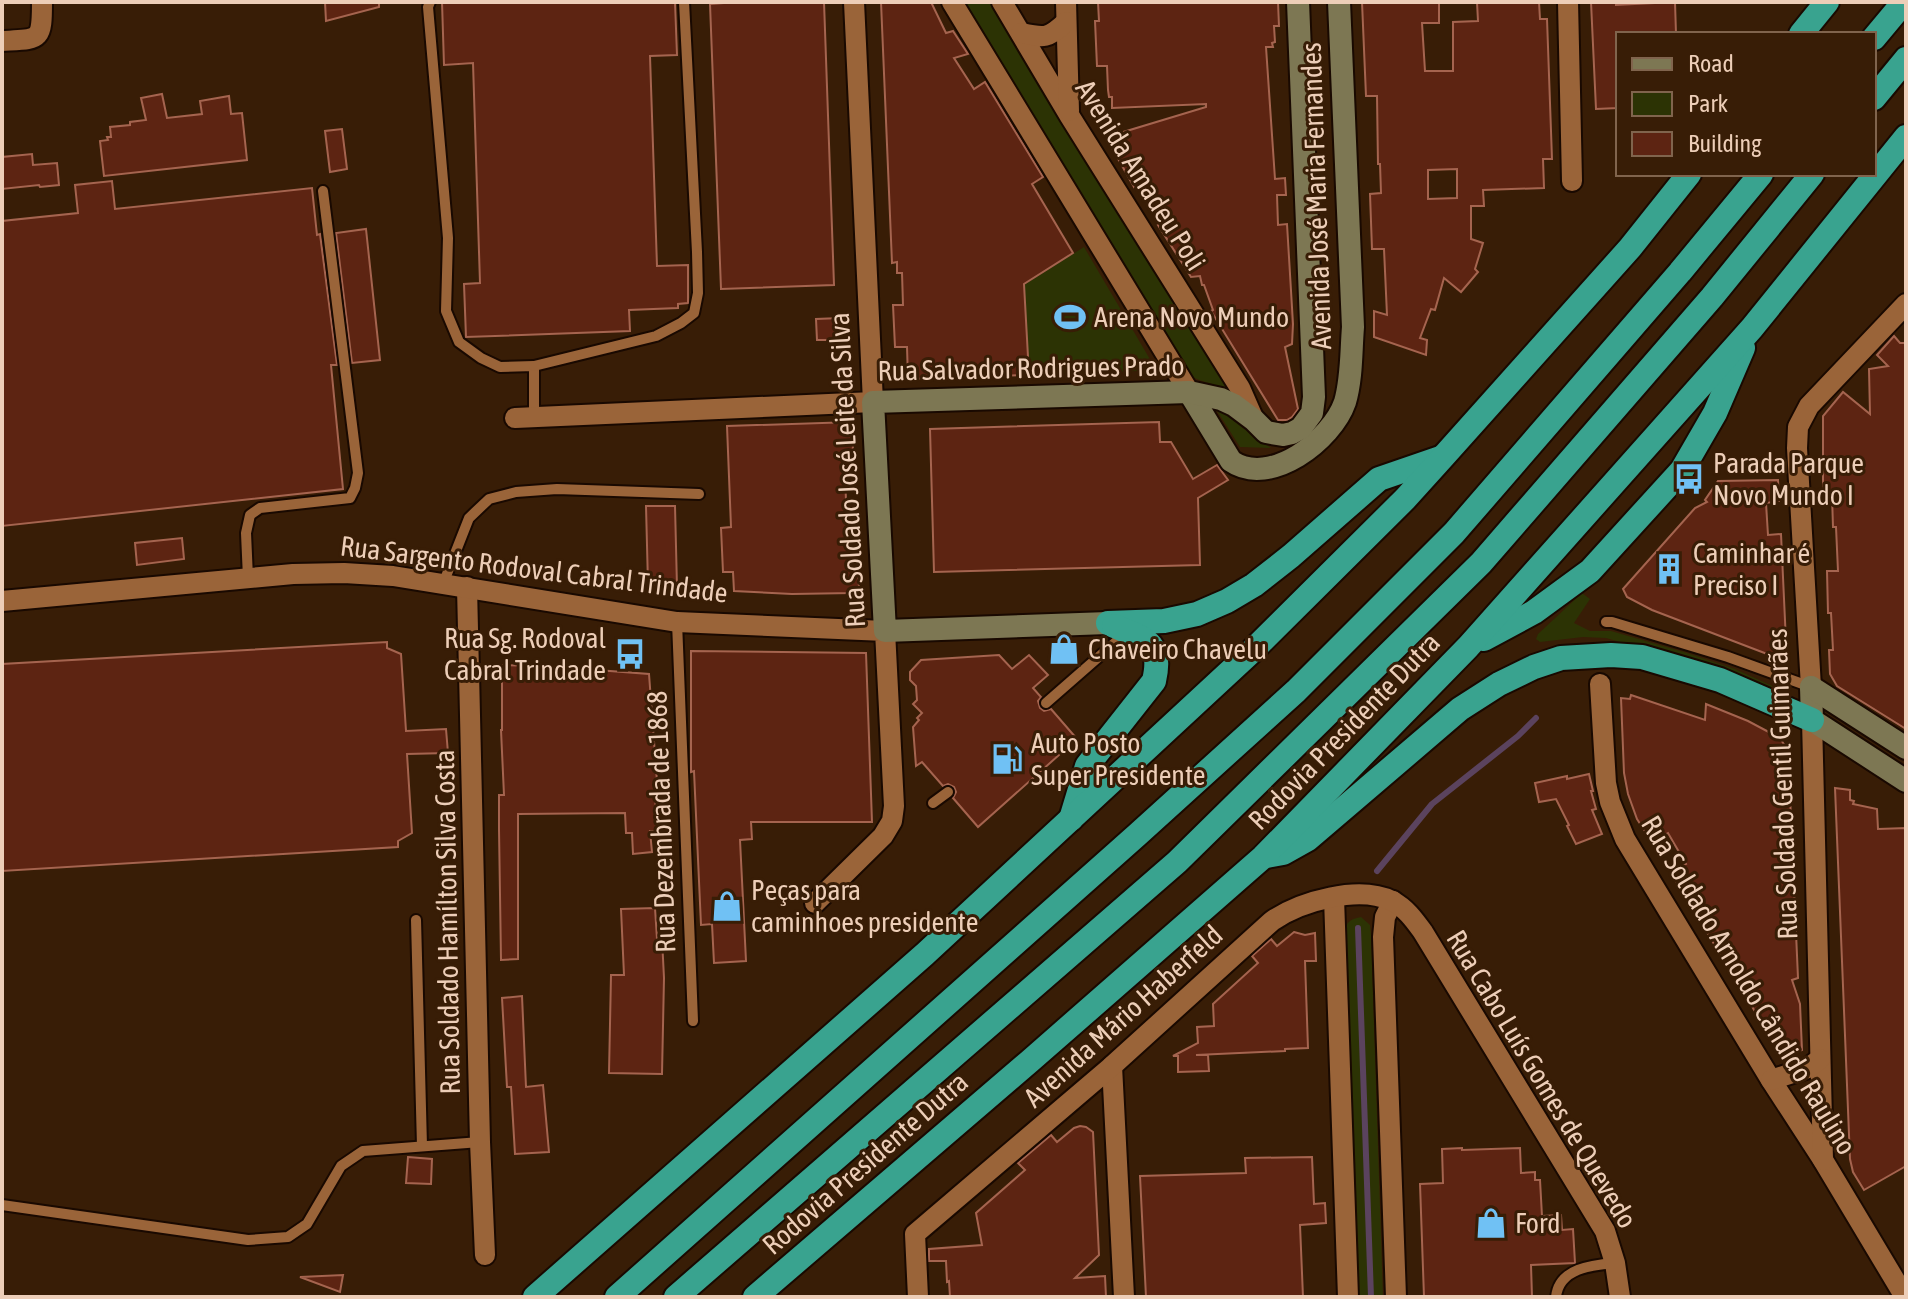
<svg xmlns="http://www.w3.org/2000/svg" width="1908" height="1299" viewBox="0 0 1908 1299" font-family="'Asap Condensed',sans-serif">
<rect width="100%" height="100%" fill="#381d06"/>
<g fill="#2c3304">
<path d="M961,2H992L1232,391C1219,385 1205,383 1192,377Z"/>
<path d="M1084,247L1151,361V364L1138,371L1017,375L1021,287Z"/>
<path d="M1212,403L1232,408L1251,434L1271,448L1240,447Z"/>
<path d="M1582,593L1590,599L1574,623L1590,631H1611L1684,652L1735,669L1790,694L1791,700L1683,660L1606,638L1583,637L1540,642L1536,639L1538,634Z"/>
<path d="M1361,917L1370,925L1371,935L1383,1297H1358L1345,929C1348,920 1352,919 1361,917Z"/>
</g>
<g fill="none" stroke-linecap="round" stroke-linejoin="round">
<g stroke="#5b435e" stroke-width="6">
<path d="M1377,871L1432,804L1518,736L1536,718"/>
<path d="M1358,928L1371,1297"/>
</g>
</g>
<g fill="#5d2412" stroke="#a5644f" stroke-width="2" fill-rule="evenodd">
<path d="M325,2H379V7L326,21Z"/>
<path d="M442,2H675L677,55L650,56L657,266L688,265V303L678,304V308L629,310L630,331L466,337L464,284L480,283L473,63L444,65Z"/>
<path d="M738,2H824L834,285L721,289L710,4Z"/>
<path d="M881,2H931L946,33L953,31L968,54L954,58L974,89L985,82L1043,177L1032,184L1073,253L1024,284L1029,375L908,379L907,347H895L893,305H903L902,273H897V262L892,263Z"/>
<path d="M1098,2H1278L1279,26H1274L1275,42L1272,43L1273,47H1266L1275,179L1285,178L1286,195H1277L1278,225L1287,224L1293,324L1292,344L1285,347L1298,409L1292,417L1287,420H1278L1211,311L1213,310L1204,285H1202L1200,276L1191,277L1158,225L1167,220L1142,181L1134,187L1112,148L1124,144L1120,133L1206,107V104L1112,108V97H1109L1108,90L1107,66H1097L1095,21H1099Z"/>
<path d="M1362,2H1439V23H1422L1425,71H1453V22L1478,21L1477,2H1539L1540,19H1547L1552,159H1543L1544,188L1483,190L1484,206H1471V239L1483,243L1475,269L1478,272L1461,292L1444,278L1435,310L1431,309L1420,338L1427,340L1426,355L1374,337V311L1387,315L1384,249H1372L1370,194L1381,193L1380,164H1378L1377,96H1366ZM1457,169V198L1428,199V170Z"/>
<path d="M1591,2H1616V5L1675,2L1676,34H1618V108L1596,109Z"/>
<path d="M162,94L167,118L202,114L200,101L229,96L231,114L242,113L247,160L104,176L100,141L108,140L107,137H111L110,127L130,125V122L146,120L141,98Z"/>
<path d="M342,129L347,169L330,172L325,131Z"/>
<path d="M32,154L33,165L57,163L59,185L40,187L39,185L2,189V157Z"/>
<path d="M112,181L115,209L312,188L317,235L320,234L337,365H331L343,489L2,526V221L78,213L75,185Z"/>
<path d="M366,229L380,360L352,363L336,233Z"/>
<path d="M840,318V340H817L816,319Z"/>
<path d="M1894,336L1900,343H1906V729L1837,686L1830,674L1829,650H1833L1831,613H1828L1827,571H1838L1836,527H1833L1832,496H1824L1823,481V416L1843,392L1870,414L1869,369L1888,366L1877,355Z"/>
<path d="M852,422L853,452H844L847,524H856L859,588L853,593L792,594L734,591L733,572H723L721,528L731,527L727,426Z"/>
<path d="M1159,422L1160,442H1171L1193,479L1217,465L1228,480L1198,498L1200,565L934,572L930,429Z"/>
<path d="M1778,480L1779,501L1766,503L1768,535L1781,534L1786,642L1775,657L1652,610L1627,597L1623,589L1695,508L1707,502L1705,500L1718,481Z"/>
<path d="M646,506H675L677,587L648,584Z"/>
<path d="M182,538L184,559L137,565L135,543Z"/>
<path d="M387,642V648L401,654L406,731L446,729L448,753L407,754L412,833L398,841V847L2,871V664Z"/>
<path d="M691,651L866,653L872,822H751L752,839L740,840L746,961L714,963L712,924L701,925L694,771L691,772Z"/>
<path d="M999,655L1012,669L1029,655L1048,675L1033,688L1041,697L1038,701L1040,708L1044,711L1051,709L1077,739L978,827L953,798L956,792L954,787L948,784L943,786L922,762L916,766L913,727L919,720L917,718L922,713L913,704L917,700L916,686L910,680V672L921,660Z"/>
<path d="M502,665L544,666L649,674L658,795H655L657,831H650L652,852L633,854L632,833H626L625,813L518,814V959L501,960L499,829V795H504L501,730H502Z"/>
<path d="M1631,695L1705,720L1706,704L1748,721L1780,738L1788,751L1798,978L1792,980L1800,1004L1802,1050L1782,1056L1671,873L1686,864L1668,833L1652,842L1637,819L1628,794L1624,773L1621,698L1630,699Z"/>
<path d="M1589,774L1593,791H1591L1596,809L1592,810L1602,834L1576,844L1567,826L1569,825L1556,799L1539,802L1535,783L1567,776V779Z"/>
<path d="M1835,788L1850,790V800L1854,801L1853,804L1877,809L1878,829L1906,828V1166L1864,1190L1853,1172L1850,1159Z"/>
<path d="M655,908L657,939H662L664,978L662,1074L609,1073L611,975H624L621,909Z"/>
<path d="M1294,932L1305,935L1315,933L1316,961H1305L1308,1048L1285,1049V1051L1196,1055H1208L1209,1071L1178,1072V1056H1173L1198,1043L1197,1027L1214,1026L1213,1004L1258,963L1252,956L1271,939L1277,946Z"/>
<path d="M522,996L526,1087L543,1085L549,1152L515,1154L511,1087H507L502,998Z"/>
<path d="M1080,1126L1086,1127L1093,1132L1099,1255L1075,1278L1105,1276L1106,1297H950L949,1281L947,1282L946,1261H929V1249L982,1245L976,1213L1025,1170L1018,1163L1051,1135L1057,1142L1074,1128Z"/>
<path d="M1462,1148V1150L1520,1148L1521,1173L1535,1172V1180H1540L1542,1216L1561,1215L1562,1230L1573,1229L1575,1263L1531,1265L1532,1297H1424L1420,1184L1443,1183L1442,1149Z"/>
<path d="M408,1157L432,1159L431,1184L406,1183Z"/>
<path d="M1312,1157L1314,1204L1325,1203L1326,1223L1300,1225L1303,1297H1146L1140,1176L1246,1173L1245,1158Z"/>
<path d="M343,1275L340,1292L300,1277Z"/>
</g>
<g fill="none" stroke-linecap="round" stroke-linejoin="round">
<defs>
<g id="service">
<path d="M430,2L428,7L448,238L446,311L459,342L481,358L500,367L534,366V416"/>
<path d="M534,366L656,336L681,323L694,313L698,293L697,252L684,2"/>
<path d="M248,578L246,533L250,515L260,508L350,498L355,488L358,473L323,191"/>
<path d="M443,584L469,518L489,499L516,492L557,489L699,494"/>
<path d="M677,622L693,1021"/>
<path d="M1606,622H1612L1728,657L1811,687"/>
<path d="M1046,703L1126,633"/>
<path d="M933,803L948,792"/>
<path d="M416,920L422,1146"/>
<path d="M2,1205L248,1240L288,1237L307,1224L341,1166L363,1151L480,1142"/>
<path d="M1556,1297C1559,1268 1592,1265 1615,1263"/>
</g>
<g id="minor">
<path d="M952,2L1189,392"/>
<path d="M1002,2L1069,115L1240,388L1254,420"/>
<path d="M1066,2L1069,111"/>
<path d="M1568,2L1572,181"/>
<path d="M1021,33C1044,38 1048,39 1066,22"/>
<path d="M2,41C40,39 42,42 42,2"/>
<path d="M515,418L873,402L854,2"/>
<path d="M467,587L480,1142L485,1255"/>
<path d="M2,601L293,574L344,573L393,576L677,622L885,631L894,806L892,821L883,836L815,903"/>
<path d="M1600,684L1606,783L1610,802L1625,839L1771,1080L1823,1160L1905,1297"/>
<path d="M1811,687L1797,448L1798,427L1809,406L1906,304"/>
<path d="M1812,720L1823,1160"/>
<path d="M1334,898L1348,1297"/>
<path d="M1393,901L1385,917L1383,937L1396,1297"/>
<path d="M1112,1066L1124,1297"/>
<path d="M1771,1080L1808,1068L1820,1059"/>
<path d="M918,1297L915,1234L1112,1066L1272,921C1301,901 1359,885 1392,901C1406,908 1415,921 1423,932L1605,1231L1615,1263L1620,1297"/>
</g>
<g id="secondary">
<path d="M1189,392L1231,461C1270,488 1332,440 1345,402C1352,378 1351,351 1353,327L1339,2"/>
<path d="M1108,623L885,631L873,402L1189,392L1221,399L1234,405L1254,420L1266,432L1283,435L1292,433L1301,428L1312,413L1314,397L1298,2"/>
<path d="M1811,687L1812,720L1906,781"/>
<path d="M1811,687L1906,748"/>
</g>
<g id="motorway">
<path d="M1801,34L1827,2"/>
<path d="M1874,38L1904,2"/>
<path d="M1874,98L1906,59"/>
<path d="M1108,623L1164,621L1197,614L1227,601L1254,585L1291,556L1379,479L1440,458"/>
<path d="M1484,639L1534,612L1590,571L1682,470L1715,413L1743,348"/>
<path d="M1071,819L1087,766L1154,681C1163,642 1146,639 1114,626"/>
<path d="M1266,856L1283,853L1308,839L1460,709L1499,684L1534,667L1561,658L1611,655L1642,657L1720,680L1812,720"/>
<path d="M535,1297L925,954L1251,652L1405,499L1443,457L1630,248L1689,174"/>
<path d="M617,1297L1137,835L1296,691L1454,533L1680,272L1761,174"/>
<path d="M676,1297L1177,862L1481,563L1712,297L1812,174"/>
<path d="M755,1297L1030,1061L1263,857L1468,647L1752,328L1906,137"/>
</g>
</defs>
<use href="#service" stroke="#190901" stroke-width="14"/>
<use href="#minor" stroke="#190901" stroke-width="24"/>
<use href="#secondary" stroke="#190901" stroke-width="26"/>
<use href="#motorway" stroke="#190901" stroke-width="28"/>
<use href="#service" stroke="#9a6439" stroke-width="10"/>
<use href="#minor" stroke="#9a6439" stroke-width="20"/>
<use href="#secondary" stroke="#7d7753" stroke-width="22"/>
<use href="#motorway" stroke="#39a38f" stroke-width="24"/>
</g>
<defs>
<symbol id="stadium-bare" viewBox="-9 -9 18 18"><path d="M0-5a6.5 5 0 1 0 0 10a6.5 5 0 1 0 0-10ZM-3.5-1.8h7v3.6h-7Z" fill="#70c1f4" stroke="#381d06" stroke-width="2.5" paint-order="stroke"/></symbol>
<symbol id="bus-bare" viewBox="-9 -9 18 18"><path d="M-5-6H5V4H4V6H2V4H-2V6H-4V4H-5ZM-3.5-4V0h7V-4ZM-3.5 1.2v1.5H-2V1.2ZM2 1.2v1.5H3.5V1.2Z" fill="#70c1f4" stroke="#381d06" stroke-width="2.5" paint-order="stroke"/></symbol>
<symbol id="building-bare" viewBox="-9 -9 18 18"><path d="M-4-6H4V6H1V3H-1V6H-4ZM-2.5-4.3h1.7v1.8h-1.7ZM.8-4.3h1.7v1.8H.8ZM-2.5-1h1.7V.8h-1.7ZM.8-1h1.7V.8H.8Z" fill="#70c1f4" stroke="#381d06" stroke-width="2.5" paint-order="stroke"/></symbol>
<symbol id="shop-bare" viewBox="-9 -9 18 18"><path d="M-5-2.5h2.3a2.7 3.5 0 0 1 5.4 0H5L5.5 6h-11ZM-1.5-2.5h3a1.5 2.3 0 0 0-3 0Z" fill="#70c1f4" stroke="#381d06" stroke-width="2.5" paint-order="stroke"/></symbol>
<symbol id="fuel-bare" viewBox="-9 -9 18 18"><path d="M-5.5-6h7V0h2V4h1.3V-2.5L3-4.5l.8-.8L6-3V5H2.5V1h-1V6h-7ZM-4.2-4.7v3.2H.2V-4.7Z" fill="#70c1f4" stroke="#381d06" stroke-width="2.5" paint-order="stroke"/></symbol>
</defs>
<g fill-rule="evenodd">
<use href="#stadium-bare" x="1048" y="295" width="44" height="44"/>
<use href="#bus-bare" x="1667" y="457" width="44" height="44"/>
<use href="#building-bare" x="1647" y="547" width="44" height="44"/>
<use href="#shop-bare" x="1042" y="627" width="44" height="44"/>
<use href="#bus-bare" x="608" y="632" width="44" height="44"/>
<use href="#fuel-bare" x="985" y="737" width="44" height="44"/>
<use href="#shop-bare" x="705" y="884" width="44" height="44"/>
<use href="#shop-bare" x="1469" y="1201" width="44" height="44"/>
</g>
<g text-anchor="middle" stroke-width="6" stroke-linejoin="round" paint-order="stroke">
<g font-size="28" fill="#edceb8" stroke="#381d06">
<text transform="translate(1141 175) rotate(58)" y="10">Avenida Amadeu Poli</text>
<text transform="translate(1316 196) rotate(-92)" y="10">Avenida José Maria Fernandes</text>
<text transform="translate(1031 368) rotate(-1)" y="10">Rua Salvador Rodrigues Prado</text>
<text transform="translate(847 470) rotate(-93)" y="10">Rua Soldado José Leite da Silva</text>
<text transform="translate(534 569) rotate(7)" y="10">Rua Sargento Rodoval Cabral Trindade</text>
<text transform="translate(1344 731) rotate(-46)" y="10">Rodovia Presidente Dutra</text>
<text transform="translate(1782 784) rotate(-92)" y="10">Rua Soldado Gentil Guimarães</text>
<text transform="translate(661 822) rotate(-92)" y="10">Rua Dezembrada de 1868</text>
<text transform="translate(447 922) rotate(-91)" y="10">Rua Soldado Hamílton Silva Costa</text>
<text transform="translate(1749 985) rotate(59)" y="10">Rua Soldado Arnoldo Cândido Raulino</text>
<text transform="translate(1123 1016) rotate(-42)" y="10">Avenida Mário Haberfeld</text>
<text transform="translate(1542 1079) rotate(59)" y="10">Rua Cabo Luís Gomes de Quevedo</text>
<text transform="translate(865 1163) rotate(-41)" y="10">Rodovia Presidente Dutra</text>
</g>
<g font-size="28" fill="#edceb8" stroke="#381d06" text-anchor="start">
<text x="1094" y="327">Arena Novo Mundo</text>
<text x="1713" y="473">Parada Parque<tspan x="1713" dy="32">Novo Mundo I</tspan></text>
<text x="1693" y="563">Caminhar é<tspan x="1693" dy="32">Preciso I</tspan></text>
<text x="606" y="648" text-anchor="end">Rua Sg. Rodoval<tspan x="606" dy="32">Cabral Trindade</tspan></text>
<text x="1088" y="659">Chaveiro Chavelu</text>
<text x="1031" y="753">Auto Posto<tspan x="1031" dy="32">Super Presidente</tspan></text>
<text x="751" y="900">Peças para<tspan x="751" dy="32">caminhoes presidente</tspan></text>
<text x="1515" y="1233">Ford</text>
</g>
</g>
<rect width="1908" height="1299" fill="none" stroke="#edceb8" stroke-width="8"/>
<rect x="1616" y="32" width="260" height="144" fill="#381d06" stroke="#80644d" stroke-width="2"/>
<rect x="1632" y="58" width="40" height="12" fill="#7d7753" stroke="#80644d" stroke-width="2"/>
<text x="1688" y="72" font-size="24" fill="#edceb8">Road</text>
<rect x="1632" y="92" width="40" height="24" fill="#2c3304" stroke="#80644d" stroke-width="2"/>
<text x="1688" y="112" font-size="24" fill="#edceb8">Park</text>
<rect x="1632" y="132" width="40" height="24" fill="#5d2412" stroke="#80644d" stroke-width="2"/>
<text x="1688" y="152" font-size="24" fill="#edceb8">Building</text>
</svg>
